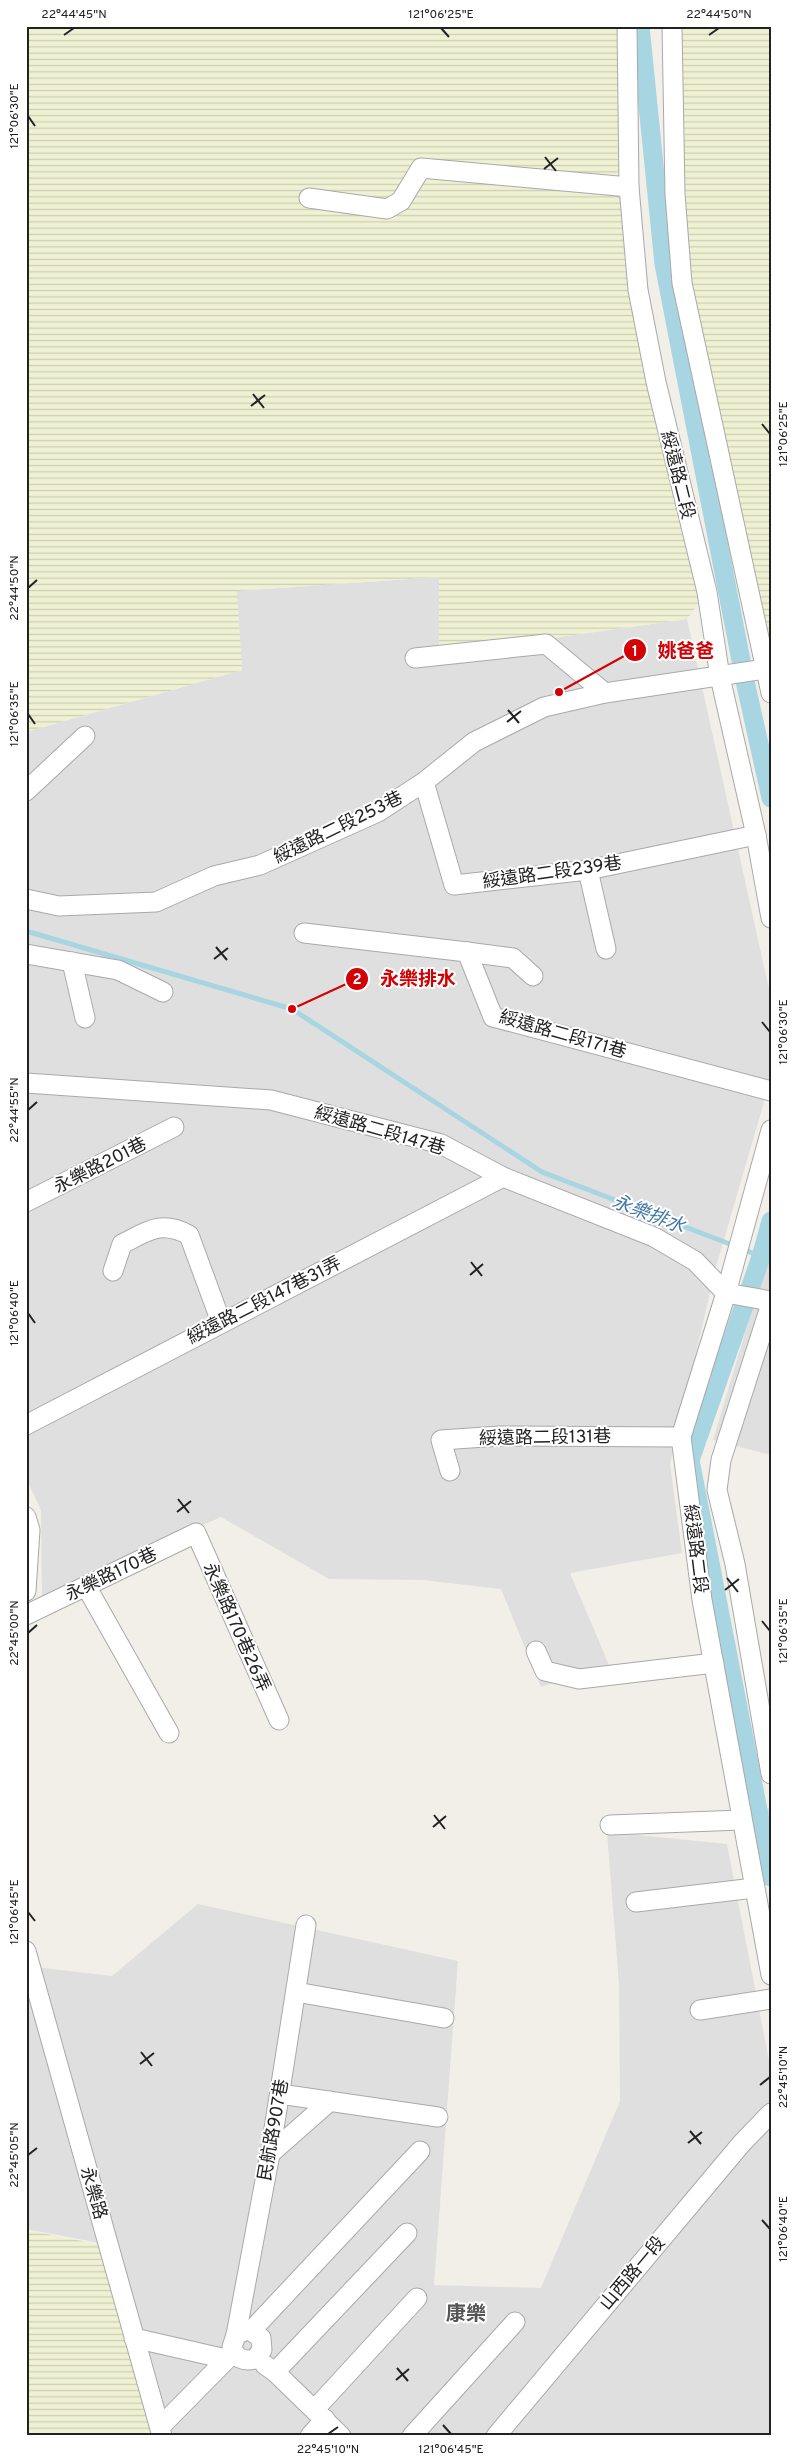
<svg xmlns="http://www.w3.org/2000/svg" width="797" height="2462" viewBox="0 0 797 2462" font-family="Overpass,'Noto Sans TC',sans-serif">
<defs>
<pattern id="farmland-rules" width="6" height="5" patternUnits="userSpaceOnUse" patternTransform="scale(1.25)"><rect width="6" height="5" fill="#eff1d3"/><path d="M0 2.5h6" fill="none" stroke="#cdceb5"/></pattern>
</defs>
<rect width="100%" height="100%" fill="#f2efe8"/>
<g fill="#e0dfdf">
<path d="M439,577V654L687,619L771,998V1078L716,1267L670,1464L682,1553L570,1573L609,1665L541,1687L501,1589L423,1580L329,1579L221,1517L42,1597L41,1510L26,1478V732L242,670L236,591Z"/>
<path d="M771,1246V1455L713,1440Z"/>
<path d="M771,1807V1885L755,1812Z"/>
<path d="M607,1832L727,1844L771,2071V2436H169L115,2246L26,2229V1966L112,1976L198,1904L458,1961L434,2285L541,2288L620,2101L619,1985Z"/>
</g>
<g fill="url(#farmland-rules)">
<path d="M26,26H627L638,290L707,592L687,619L439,654V577L237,591L242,670L26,732Z"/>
<path d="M672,26H771V668L682,283Z"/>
<path d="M26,2230L108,2246L162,2436H26Z"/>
</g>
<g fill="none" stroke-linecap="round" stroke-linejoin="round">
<g stroke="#a7d5e1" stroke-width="5">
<path d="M26,931L292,1009L542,1172L735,1246"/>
<path d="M743,1249L761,1257"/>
</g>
<g stroke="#a7d5e1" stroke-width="19">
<path d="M640,26L664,264L745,681L771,798"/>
<path d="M771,1221L761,1257L690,1460L771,1877"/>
</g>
<defs>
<g id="minor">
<path d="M627,26L629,187L638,290L656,382L707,592L720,677L756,835L771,918"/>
<path d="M672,26L675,194L682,283L771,693"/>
<path d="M309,198L387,209L401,201L421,168L629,187"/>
<path d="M415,658L546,644L605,693"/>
<path d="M424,782L454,885L588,870L756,835"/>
<path d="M26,791L85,736"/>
<path d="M588,870L606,949"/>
<path d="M26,899L59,906L156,902L214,876L260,865L378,812L424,782L474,742L544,707L605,693L771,668"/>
<path d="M304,933L467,952L493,1017L771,1091"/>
<path d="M467,952L513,958L533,976"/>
<path d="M26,954L118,970L163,992"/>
<path d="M72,962L85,1018"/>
<path d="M26,1083L271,1100L441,1144L503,1177L654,1237L695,1261L726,1293L771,1301"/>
<path d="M771,1130L726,1293L681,1437L702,1600L771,1975"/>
<path d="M26,1202L174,1127"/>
<path d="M113,1271L122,1244C148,1231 161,1220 189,1235L221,1322"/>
<path d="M771,1304L721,1460L717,1490L735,1564L771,1774"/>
<path d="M26,1425L503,1177"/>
<path d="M450,1471L441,1440L500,1436L681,1437"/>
<path d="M26,1517L30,1530L26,1591"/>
<path d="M86,1586L169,1733"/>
<path d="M26,1615L196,1533L279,1720"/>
<path d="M536,1651L545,1671L579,1679L714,1663"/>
<path d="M610,1825L741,1820"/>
<path d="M636,1902L754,1888"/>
<path d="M26,1951L162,2436"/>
<path d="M296,1992L444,2018"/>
<path d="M700,2010L771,1999"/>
<path d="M280,2094L438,2117"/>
<path d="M270,2154L330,2101"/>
<path d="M251,2331L261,2338L262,2350L255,2359C243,2362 235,2358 232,2347L236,2335L246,2330L251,2331L420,2151"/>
<path d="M236,2335L270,2154L306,1925"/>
<path d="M134,2338L226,2359"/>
<path d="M265,2365L275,2372L341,2436"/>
<path d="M275,2372L407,2233"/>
<path d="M315,2409L417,2298"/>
<path d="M160,2427L234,2352"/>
<path d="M310,2436L325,2419"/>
<path d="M412,2436L515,2322"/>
<path d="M496,2436L742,2143L771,2113"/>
</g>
</defs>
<use href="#minor" stroke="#a9a9a9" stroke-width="21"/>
<use href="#minor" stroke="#fff" stroke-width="19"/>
</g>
<path fill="none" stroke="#222" stroke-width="2" d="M441,28L449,37M64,35L74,28M709,35L719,28M28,116L35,126M545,157L556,171M544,169L558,158M253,394L264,408M251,406L265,395M762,424L770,434M28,588L37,580M508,710L519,723M28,714L35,724M507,722L521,711M216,947L227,960M214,959L228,948M762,1022L770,1032M28,1110L37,1102M471,1262L482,1276M470,1275L483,1264M28,1313L35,1323M178,1499L189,1513M177,1512L191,1501M727,1578L738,1592M725,1590L739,1579M762,1621L770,1631M28,1633L37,1625M434,1815L445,1829M433,1827L446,1816M28,1912L35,1921M141,2052L152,2066M140,2064L154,2053M760,2085L770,2077M690,2131L701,2144M688,2143L702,2132M28,2155L37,2148M762,2220L770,2229M397,2368L408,2381M396,2380L409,2369M443,2425L451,2434M328,2434L338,2427"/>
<g text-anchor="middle" stroke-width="4" stroke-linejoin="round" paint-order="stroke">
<g font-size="18" fill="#222" stroke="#fff">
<text transform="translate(678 475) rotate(76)" y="6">綏遠路二段</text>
<text transform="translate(338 827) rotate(-26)" y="6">綏遠路二段253巷</text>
<text transform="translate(552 872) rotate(-8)" y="6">綏遠路二段239巷</text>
<text transform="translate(563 1034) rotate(16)" y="6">綏遠路二段171巷</text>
<text transform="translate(380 1130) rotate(16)" y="6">綏遠路二段147巷</text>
<text transform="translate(100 1165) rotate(-27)" y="6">永樂路201巷</text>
<text transform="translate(264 1300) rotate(-27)" y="6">綏遠路二段147巷31弄</text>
<text transform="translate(545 1437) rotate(-1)" y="6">綏遠路二段131巷</text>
<text transform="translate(696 1549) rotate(83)" y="6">綏遠路二段</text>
<text transform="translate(111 1574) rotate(-26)" y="6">永樂路170巷</text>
<text transform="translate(237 1627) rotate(66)" y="6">永樂路170巷26弄</text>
<text transform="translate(273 2130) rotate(-80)" y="6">民航路907巷</text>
<text transform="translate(94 2193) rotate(74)" y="6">永樂路</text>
<text transform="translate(632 2273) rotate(-50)" y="6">山西路一段</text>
</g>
<g font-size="19" font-style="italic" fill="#4277a6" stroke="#fff">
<text transform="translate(649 1213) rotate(21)" y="7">永樂排水</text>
</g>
<g font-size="20" font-weight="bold" fill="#555" stroke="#fff">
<text x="466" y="2320">康樂</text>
</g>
</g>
<path fill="none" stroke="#d30004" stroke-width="2" d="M559 692L635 650M292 1009L357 979"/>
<g fill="#d30004" stroke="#fff" stroke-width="2">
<circle cx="559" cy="692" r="5"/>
<circle cx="292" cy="1009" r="5"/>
<circle cx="635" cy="650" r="12"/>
<circle cx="357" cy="979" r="12"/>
</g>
<g font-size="15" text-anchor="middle" font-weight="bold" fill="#fff">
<text x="635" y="656">1</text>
<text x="357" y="984">2</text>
</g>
<g font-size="19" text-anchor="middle" font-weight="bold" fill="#d30004" stroke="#fff" stroke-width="4" stroke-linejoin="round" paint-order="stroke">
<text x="686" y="657">姚爸爸</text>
<text x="418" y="985">永樂排水</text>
</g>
<rect width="797" height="2462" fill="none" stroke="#ffffff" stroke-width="55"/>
<rect x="28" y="28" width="742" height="2406" fill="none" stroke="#222" stroke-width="2"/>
<g font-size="12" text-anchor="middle" fill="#222">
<text x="74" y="18">22°44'45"N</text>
<text x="441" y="18">121°06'25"E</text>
<text x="719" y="18">22°44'50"N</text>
<text transform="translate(14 116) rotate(-90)" y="4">121°06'30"E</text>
<text transform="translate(783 434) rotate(-90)" y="4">121°06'25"E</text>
<text transform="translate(14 588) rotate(-90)" y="4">22°44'50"N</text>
<text transform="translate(14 714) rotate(-90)" y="4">121°06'35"E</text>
<text transform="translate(783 1032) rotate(-90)" y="4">121°06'30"E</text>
<text transform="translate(14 1110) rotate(-90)" y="4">22°44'55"N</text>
<text transform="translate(14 1313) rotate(-90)" y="4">121°06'40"E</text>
<text transform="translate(783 1631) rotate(-90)" y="4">121°06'35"E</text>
<text transform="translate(14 1633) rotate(-90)" y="4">22°45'00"N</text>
<text transform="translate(14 1912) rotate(-90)" y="4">121°06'45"E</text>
<text transform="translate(783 2077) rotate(-90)" y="4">22°45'10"N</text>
<text transform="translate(14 2155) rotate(-90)" y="4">22°45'05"N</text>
<text transform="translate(783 2229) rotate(-90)" y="4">121°06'40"E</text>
<text x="328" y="2453">22°45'10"N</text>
<text x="451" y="2453">121°06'45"E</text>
</g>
</svg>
